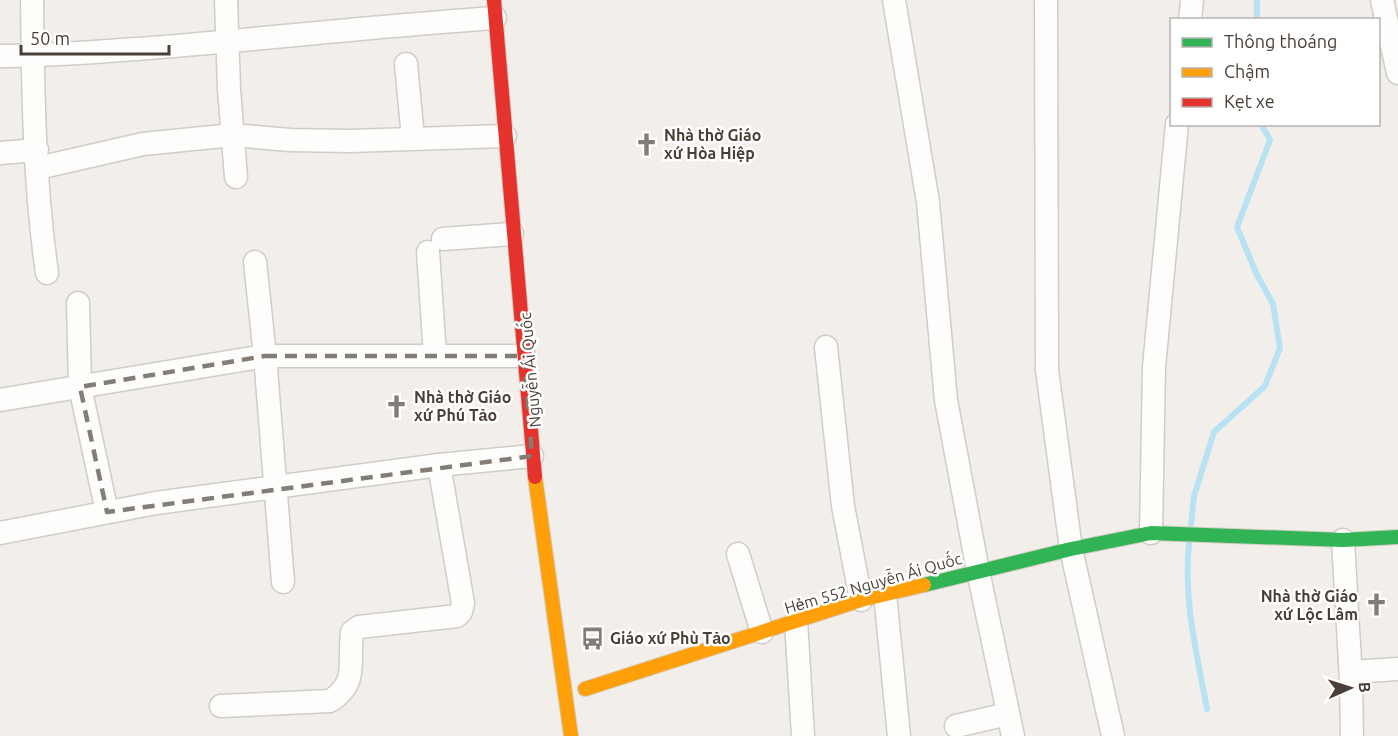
<svg xmlns="http://www.w3.org/2000/svg" width="1398" height="736" viewBox="0 0 1398 736" font-family="Ubuntu,sans-serif">
<rect width="100%" height="100%" fill="#f2efeb"/>
<g fill="none" stroke-linecap="round" stroke-linejoin="round">
<g stroke="#b8e2f3" stroke-width="6">
<path d="M1257,0V20"/>
<path d="M1191,524L1194,496L1214,432L1265,386L1280,348L1273,304L1257,275L1237,227L1270,140L1261,124"/>
<path d="M1189,543C1183,599 1197,655 1207,709"/>
</g>
<defs>
<g id="street">
<path d="M32,0C33,91 34,183 47,273"/>
<path d="M226,0L229,89L236,177"/>
<path d="M894,0L928,202L946,400L978,571L1013,736"/>
<path d="M1046,0L1047,370L1071,549L1113,736"/>
<path d="M1382,0L1398,73"/>
<path d="M1190,20L1192,0"/>
<path d="M0,56C46,56 91,52 137,49C256,40 375,26 495,18"/>
<path d="M406,64L413,138"/>
<path d="M0,153L37,150"/>
<path d="M38,168L143,144L233,135L290,140L350,141L505,136"/>
<path d="M443,239L512,234"/>
<path d="M428,252L435,355"/>
<path d="M255,262L265,356L283,582"/>
<path d="M78,303L80,387L107,512"/>
<path d="M826,347L843,506L861,600"/>
<path d="M0,400L265,356H524"/>
<path d="M0,533L156,503L439,465L532,456"/>
<path d="M1151,533L1154,367L1177,124"/>
<path d="M1343,540L1351,680L1352,736"/>
<path d="M738,554L762,632"/>
<path d="M885,594L899,736"/>
<path d="M796,621L803,736"/>
<path d="M1351,672L1398,669"/>
<path d="M221,706L330,701C359,683 348,662 352,632L359,627L457,616L461,612L463,603L439,465"/>
<path d="M956,726L1008,714"/>
</g>
<path id="fast" d="M924,585L1071,549L1151,533L1343,540L1398,537"/>
<g id="slow">
<path d="M535,477L571,736"/>
<path d="M585,689L861,600L924,585"/>
</g>
<path id="jam" d="M494,0L535,477"/>
</defs>
<use href="#street" stroke="#d0ccc8" stroke-width="25"/>
<use href="#fast" stroke="#d3cdc3" stroke-width="16"/>
<use href="#slow" stroke="#d3cdc3" stroke-width="16"/>
<use href="#jam" stroke="#d3cdc3" stroke-width="16"/>
<use href="#street" stroke="#fdfdfc" stroke-width="22"/>
<use href="#fast" stroke="#30b455" stroke-width="14"/>
<use href="#slow" stroke="#ff9f0a" stroke-width="14"/>
<use href="#jam" stroke="#e5322d" stroke-width="14"/>
</g>
<path fill="none" stroke="#847d75" stroke-width="4.5" stroke-dasharray="12 8" stroke-linejoin="round" d="M265,356H524L532,456L107,512L80,387Z"/>
<defs>
<symbol id="church-bare" viewBox="-9 -9 18 18"><path d="M-1.2-6h2.4v3.5h3.3v2.4h-3.3V6h-2.4V-.1h-3.3v-2.4h3.3Z" fill="#847d75" stroke="#fff" stroke-width="2.5" paint-order="stroke"/></symbol>
<symbol id="bus-bare" viewBox="-9 -9 18 18"><path d="M-5-6H5V4H4V6H2V4H-2V6H-4V4H-5ZM-3.5-4V0h7V-4ZM-3.5 1.2v1.5H-2V1.2ZM2 1.2v1.5H3.5V1.2Z" fill="#847d75" stroke="#fff" stroke-width="2.5" paint-order="stroke"/></symbol>
</defs>
<g fill-rule="evenodd">
<use href="#church-bare" x="630" y="128" width="33" height="33"/>
<use href="#church-bare" x="380" y="390" width="33" height="33"/>
<use href="#church-bare" x="1360" y="588" width="33" height="33"/>
<use href="#bus-bare" x="576" y="622" width="33" height="33"/>
</g>
<g text-anchor="middle" stroke-width="5" stroke-linejoin="round" paint-order="stroke">
<g font-size="16" font-weight="bold" fill="#493f36" stroke="#fff" text-anchor="start">
<text x="664" y="141">Nhà thờ Giáo<tspan x="664" dy="18">xứ Hòa Hiệp</tspan></text>
<text x="414" y="403">Nhà thờ Giáo<tspan x="414" dy="18">xứ Phú Tảo</tspan></text>
<text x="1358" y="602" text-anchor="end">Nhà thờ Giáo<tspan x="1358" dy="18">xứ Lộc Lâm</tspan></text>
<text x="610" y="644">Giáo xứ Phù Tảo</text>
</g>
<g font-size="16" fill="#493f36" stroke="#fff">
<text transform="translate(530 370) rotate(-95)" y="6">Nguyễn Ái Quốc</text>
<text transform="translate(873 583) rotate(-16)" y="6">Hẻm 552 Nguyễn Ái Quốc</text>
</g>
</g>
<rect x="1170" y="18" width="210" height="108" fill="#ffffff" stroke="#b6b2af" stroke-width="1.5"/>
<rect x="1182" y="38" width="30" height="9" fill="#30b455" stroke="#b6b2af" stroke-width="1.5"/>
<text x="1224" y="48" font-size="18" fill="#493f36">Thông thoáng</text>
<rect x="1182" y="68" width="30" height="9" fill="#ff9f0a" stroke="#b6b2af" stroke-width="1.5"/>
<text x="1224" y="78" font-size="18" fill="#493f36">Chậm</text>
<rect x="1182" y="98" width="30" height="9" fill="#e5322d" stroke="#b6b2af" stroke-width="1.5"/>
<text x="1224" y="108" font-size="18" fill="#493f36">Kẹt xe</text>
<g transform="translate(1350 688) rotate(87)" stroke="#ffffff" stroke-width="4.5" paint-order="stroke">
<path d="M0-4.5L10 22L0 15L-10 22Z" fill="#493f36"/>
<text y="-9" font-size="16" font-weight="bold" text-anchor="middle" fill="#493f36">B</text>
</g>
<path d="M21 45v9h148v-9" fill="none" stroke="#493f36" stroke-width="3"/>
<text x="30" y="45" font-size="18" fill="#493f36" stroke="#ffffff" stroke-width="4.5" paint-order="stroke">50 m</text>
</svg>
